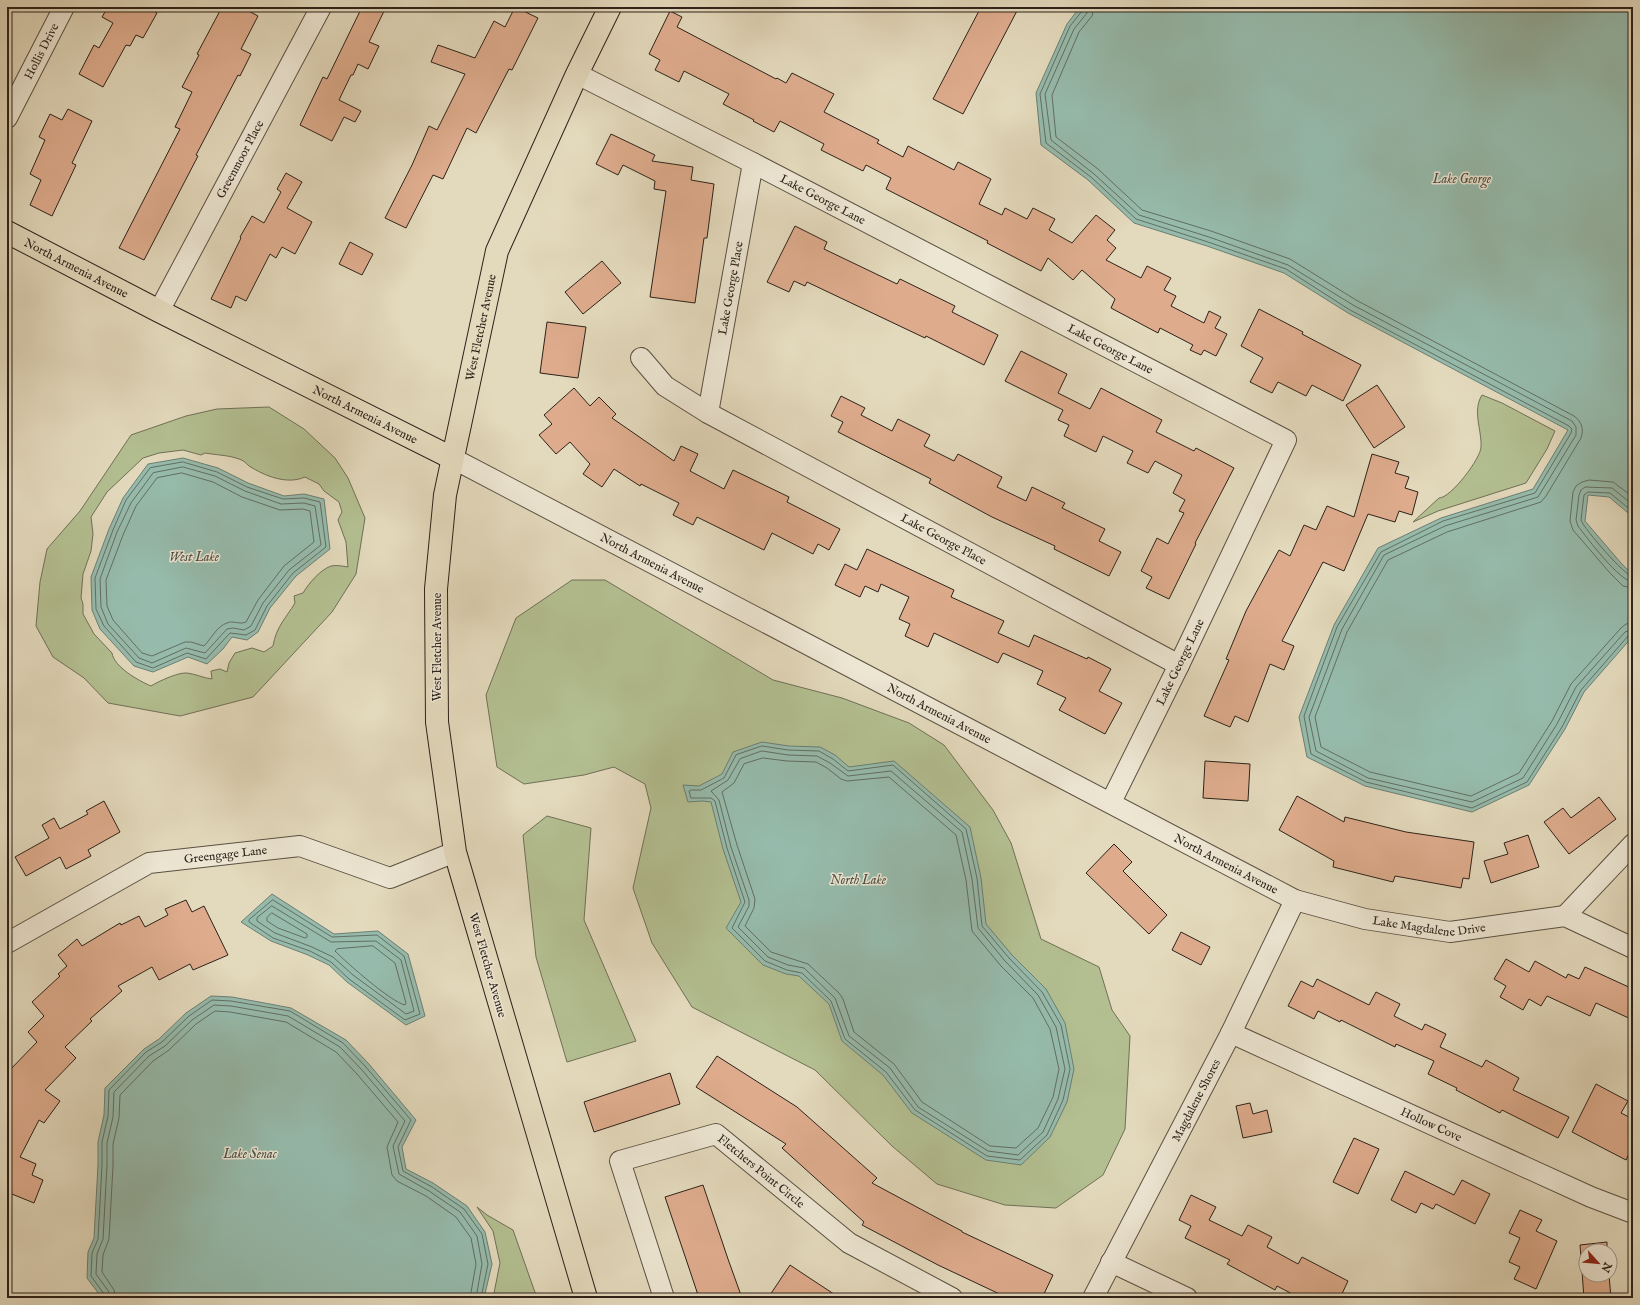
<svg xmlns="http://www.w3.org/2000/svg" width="1640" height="1305" viewBox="0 0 1640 1305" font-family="'IM FELL English',serif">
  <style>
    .green { fill: #b3bf91; stroke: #707056; fill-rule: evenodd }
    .water { fill: #96bbac; stroke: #6c7e72 }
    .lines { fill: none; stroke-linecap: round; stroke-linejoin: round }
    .shore { stroke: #626e63; stroke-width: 1 }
    .building { fill: #deac8d; stroke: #2d221a }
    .minor-casing { stroke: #5a5042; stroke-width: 22 }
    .major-casing { stroke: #2d221a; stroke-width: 24 }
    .minor { stroke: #ede6d3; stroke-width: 20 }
    .major { stroke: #e3d9bc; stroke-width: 22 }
    .labels { text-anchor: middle; stroke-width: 3; stroke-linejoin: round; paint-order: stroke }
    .street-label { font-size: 12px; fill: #2d221a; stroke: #ede6d3 }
    .water-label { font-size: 13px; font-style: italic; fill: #4c5046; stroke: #ede6d3 }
  </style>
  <rect width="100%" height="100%" fill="#e3d9bc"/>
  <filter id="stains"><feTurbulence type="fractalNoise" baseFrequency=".005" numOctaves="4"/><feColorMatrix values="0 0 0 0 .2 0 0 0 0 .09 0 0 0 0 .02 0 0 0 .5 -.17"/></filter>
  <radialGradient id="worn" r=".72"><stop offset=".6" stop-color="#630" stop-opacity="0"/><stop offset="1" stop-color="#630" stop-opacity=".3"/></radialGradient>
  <!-- green -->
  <path class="green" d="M1482 395 1502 403 1555 431 1547 449 1526 483 1438 511 1413 522 1439 498C1451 498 1481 458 1481 447 1482 430 1472 411 1482 395Z
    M269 407 304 429 335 458 348 478 365 518 356 574 332 612 253 697 180 716 108 703 84 678 53 657 36 626 40 582 47 549 80 511 131 435 186 416 217 409ZM183 450 201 455 205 453C216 455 228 455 239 459 243 460 246 463 249 466 265 476 287 485 305 477L319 484 324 491 339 502 342 512 338 520 346 542 348 567C343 566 336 565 331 566 320 570 309 583 303 593L294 596 295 603C286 618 276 627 273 646L264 652 252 648 235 653 229 663 227 672 220 669 211 671 212 679C203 678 196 674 187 673 179 672 159 681 151 686 139 681 114 667 112 653L94 634 83 614V604L81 598 83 574 91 551 93 534 91 517 107 492 143 458 159 453Z
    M572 580H605L773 680 842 698 909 723 944 745 993 810 1011 843 1041 939 1099 967 1112 1010 1130 1036 1125 1129 1103 1175 1056 1208 1005 1205 937 1184 892 1146 815 1070 692 1007 652 943 633 888 651 808 645 784 614 767 584 775 524 784 497 767 486 695 516 618Z
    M547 816 591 828 584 920 636 1041 567 1062 536 957 523 835Z
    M477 1207 487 1215 513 1230 537 1298H493L500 1263 493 1231Z"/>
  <!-- water -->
  <path class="water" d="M1080 7H1633V517L1609 497 1588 495 1585 521 1621 563 1633 575V636L1584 692 1565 729 1529 785 1472 812 1365 786 1307 757 1299 717 1334 625 1378 548 1441 518 1533 489 1568 430 1348 313 1284 273 1207 246 1134 223 1088 180 1041 145 1036 93 1067 24Z
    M183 458 218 468 248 483 284 496 304 494 324 499 330 549 296 576 270 608 258 632 247 640 232 637 223 649 207 664 188 657 153 672 134 666 100 629 92 610 91 577 109 529 123 498 148 464Z
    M762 742 789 746 820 747 835 755 849 767 894 761 970 827 981 878 986 924 1012 955 1046 989 1065 1023 1074 1069 1067 1102 1050 1137 1021 1165 986 1160 912 1113 883 1075 842 1041 829 1004 799 976 786 974 763 965 726 928 741 902 723 849 711 802 702 801 688 802 683 785 699 786 722 774 733 752Z
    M272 894 334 934 378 931 408 954 425 1016 406 1025 347 982 329 965 308 955 271 941 241 922Z
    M211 996 232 997 291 1008 346 1040 368 1063 416 1120 402 1147 406 1169 433 1183 467 1206 485 1232 492 1264 484 1298H102L87 1278 88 1252 94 1238 98 1165V1142L104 1115 105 1088 144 1049 159 1039 186 1013Z"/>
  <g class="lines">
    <!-- shore -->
    <path class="shore" d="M1083 7 1082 11 1070 26 1040 94 1046 143 1091 177 1136 219 1208 242 1286 269 1350 310 1569 426 1572 429 1571 433 1535 493 1443 521 1381 552 1337 627 1304 716 1311 754 1366 782 1472 808 1527 782 1562 727 1581 690 1628 636 1633 634
      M1088 7 1087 13 1074 29 1045 94 1051 140 1094 174 1139 215 1209 237 1288 265 1353 305 1572 421 1576 427V435L1538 497 1445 526 1384 555 1342 629 1309 717 1316 751 1368 778 1472 802 1523 778 1557 724 1576 687 1625 632 1633 629
      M1094 7 1092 16 1079 32 1052 95 1056 137 1098 169 1142 210 1211 231 1290 259 1356 300 1574 416C1582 422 1584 429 1581 438L1546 496 1541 502 1447 532 1388 560 1347 632 1315 717 1321 747 1370 772 1471 796 1519 773 1552 721 1571 684 1621 628 1626 624 1633 623
      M183 462 217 472 247 487 283 499 304 498 320 502 326 547 293 573 267 606 255 630 246 635 230 633 206 659 187 653 153 668 136 662 104 626 96 609 95 578 113 530 126 500 150 468Z
      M183 467 215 476 245 491 281 504 304 503 315 506 321 545 289 570 263 603 251 626 244 630 233 628 227 629 205 653 186 648 152 663 139 658 108 624 101 607 100 579 117 532 131 503 153 473Z
      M182 473 213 482 242 497 280 510 303 509 310 511 314 542 284 566 258 600 246 622C240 625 233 620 227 623 217 626 211 639 204 646L191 642H185L152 656 142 653 113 620 107 606 106 580 123 535 136 506 157 478Z
      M1633 497 1613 482 1589 480 1582 482 1576 486 1573 492 1570 521 1573 530 1610 573 1623 586 1633 588
      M1633 505 1612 488 1585 487 1581 490 1579 495 1576 520 1578 526C1587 538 1620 582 1633 582
      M1633 512 1610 493 1588 492 1584 495 1581 520C1584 529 1626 577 1633 577
      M762 746 788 750 819 751 833 759 848 771 893 765 966 829 977 878 982 926 1009 958 1042 992 1061 1025 1070 1069 1063 1100 1047 1135 1020 1160 987 1156 915 1110 886 1072 845 1039 831 1001 802 973 787 970 765 961 732 928 745 902 727 848 715 801 711 798H691L689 791 691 790H701L724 778 736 755Z
      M762 751 788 755 817 756 830 763 848 776 891 771 962 832 972 879 978 928 1005 961 1038 995 1056 1027 1065 1069 1058 1099 1043 1132 1018 1155 988 1151 918 1107 890 1068 849 1036 835 998 804 968 788 965 768 957 738 927 749 906V900L731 847 719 800 711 791 728 780 740 759Z
      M763 758 787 761 816 762 827 768 841 779 847 781 889 777 956 835 966 880 972 931 1001 966 1033 998 1050 1029 1059 1069 1053 1097 1038 1128 1016 1148 990 1146 922 1102 894 1064 854 1032 843 999 839 993 808 964 771 952 745 926 754 908 755 899 737 845 722 792 734 783 744 764Z
      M273 900 332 937 377 935 404 956 420 1014 405 1020 349 979 331 962 310 951 273 938 249 922V920Z
      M272 906 331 942 376 941 401 960 414 1011 406 1014 353 975 333 957 312 947 275 933 257 921V918Z
      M272 913 307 934V937L305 938 278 928 267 921V918Z
      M373 946 395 963 406 1003 405 1005C391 1002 347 963 335 951L337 949Z
      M105 1298 104 1294 91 1276 92 1253 98 1239 102 1165V1142L108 1116 109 1090 146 1052 162 1042 189 1016 212 1000 231 1001 290 1011 343 1043 365 1066 411 1120 398 1147 403 1171 432 1187 464 1209 482 1234 488 1264 481 1298
      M110 1298 109 1292 96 1274 97 1254 103 1239 107 1165V1143L113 1117 114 1092 149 1056 165 1046 192 1020 214 1005 231 1006 288 1016 340 1047 362 1070 405 1121 393 1146 399 1174 429 1191 460 1212 477 1236 482 1264 476 1298
      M116 1298 114 1290 102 1272 103 1255 109 1239 113 1166V1144L119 1118 120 1095 153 1061 169 1050 196 1024 215 1011 230 1012 286 1022 336 1052 357 1074 398 1122 387 1147 392 1175 397 1181 426 1196 456 1217 471 1238 476 1264 470 1298"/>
  </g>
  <!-- building -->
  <path class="building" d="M108 7H146L157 13 143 38 136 35 130 46 126 45 103 87 79 74 94 45 99 48 113 23 102 17Z
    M222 7H241L258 16 241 49 251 54 240 76 238 75 196 155 198 156 144 260 119 248 180 129 175 127 192 92 182 87 199 55 197 54Z
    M362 7H386L369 42 379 46 368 69 358 64 353 75H351L339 100 361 111 355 122 344 117 332 141 300 125 323 77 327 79Z
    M515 7 538 18 512 70 509 69 476 133 467 128 443 179 433 175 406 228 385 218 412 165 429 126 437 130 465 74 431 62 438 45 475 58 494 21 505 27Z
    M981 7H1019L963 114 933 99Z
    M670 11 682 17 677 27 776 79 777 78 786 83 792 73 834 94 824 112 879 140 877 143 903 157 908 146 954 170 958 162 991 179 979 204 1002 215 1005 208 1027 219 1033 208 1055 219 1049 230 1072 243 1096 215 1115 230 1107 240 1116 248 1106 260 1141 278 1147 266 1171 278 1164 290 1176 296 1171 306 1204 323 1209 311 1221 317 1215 328 1227 334 1216 356 1204 350 1201 355 1190 350 1193 345 1160 328 1158 333 1111 308 1115 299 1082 270 1073 280 1048 258 1041 271 987 243 988 241 886 189 891 178 866 165 863 171 821 150 824 144 780 121 774 132 753 121 754 120 723 104 729 94 684 71 679 82 655 70 660 60 649 54Z
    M68 109 92 121 72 163 76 165 52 216 30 205 41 180 30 174 45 140 39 137 50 114 62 120Z
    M611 134 655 155 652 161 693 167 691 180 714 184 707 238H704L695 303 650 297 666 191 654 189 655 181 623 165 618 175 596 164Z
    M286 173 302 182 287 208 312 222 295 254 282 247 276 258 270 254 246 301 236 296 231 308 211 299 241 238 240 237 252 216 264 223 281 192 277 189Z
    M795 226 827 242 824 249 897 284 900 279 955 306 952 312 998 335 984 365 926 336 925 338 807 282 805 286 794 281 789 292 767 282Z
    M350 242 373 254 362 275 339 264Z
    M602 261 621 283 583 314 565 292Z
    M1259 309 1303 332 1302 334 1361 365 1343 401 1312 385 1306 396 1278 382 1272 393 1250 382 1263 358 1241 346Z
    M547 322 586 327 578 378 540 373Z
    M1021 351 1067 374 1058 393 1090 409 1101 388 1162 420 1156 432 1194 451 1196 448 1234 468 1195 543 1196 544 1169 599 1146 588 1152 577 1141 571 1157 538 1168 544 1184 513 1179 511 1185 500 1173 493 1182 475 1155 461 1148 473 1127 463 1133 451 1103 436 1096 452 1064 436 1069 425 1058 420 1063 410 1005 381Z
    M1377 385 1405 427 1374 448 1346 405Z
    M574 388 590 406 599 397 616 414 612 418 674 461 681 446 698 454 690 471 724 489 733 470 789 497 787 502 840 529 829 550 818 544 813 554 772 533 764 550 697 517 693 525 673 515 679 503 641 484 640 486 614 469 602 487 583 474 590 464 570 442 556 454 539 435 552 424 544 415Z
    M841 396 865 408 861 415 892 431 898 419 930 435 924 446 954 461 958 454 1002 477 997 487 1026 501 1032 487 1065 503 1062 508 1105 529 1099 541 1121 552 1109 576 1054 549 1055 546 992 517 929 483 931 479 838 432 843 422 831 416Z
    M1372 454 1399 462 1395 473 1409 477 1405 488 1418 492 1412 515 1399 511 1395 522 1368 514 1344 571 1323 562 1282 641 1294 646 1284 670 1270 664 1248 722 1235 716 1230 727 1204 716 1229 660 1226 659 1246 611 1279 550 1290 556 1304 525 1316 530 1327 506 1354 517Z
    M867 549 954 590 951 597 1004 621 998 633 1029 647 1034 635 1087 659 1088 657 1111 669 1099 691 1122 703 1105 734 1059 710 1066 698 1037 684 1043 671 1003 653 998 663 934 633 928 647 905 636 910 624 899 619 909 597 881 584 878 592 865 586 860 597 835 585 845 564 857 570Z
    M1205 761 1250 764 1248 801 1203 798Z
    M1297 796 1344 822 1345 817 1406 832 1474 842 1469 879 1463 878 1461 888 1395 876 1393 882 1333 867 1334 861 1279 830Z
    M1599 797 1616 819 1569 854 1544 822 1563 808 1571 818Z
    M104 801 120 832 88 850 91 856 66 869 60 857 26 876 15 857 49 838 42 825 54 818 60 829 88 814 86 811Z
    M1528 835 1539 867 1491 883 1484 861 1508 854 1504 843Z
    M1114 844 1132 862 1123 871 1167 915 1149 934 1086 873Z
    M186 900 192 912 204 906 228 955 193 970 190 964 159 980 152 967 118 986 122 991 90 1019 92 1021 65 1047 76 1058 45 1090 60 1101 44 1123 39 1120 20 1157 36 1164 32 1175 43 1180 34 1203 7 1192V1073L37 1042 28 1032 44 1016 32 1002 60 976 58 974 67 966 58 955 77 939 82 946 120 923 121 925 139 916 145 927 168 915 165 909Z
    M1181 932 1210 947 1201 965 1172 950Z
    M1506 959 1529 972 1535 961 1566 978 1568 974 1579 979 1585 967 1633 989V1020L1596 1003 1590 1016 1547 996 1541 1006 1529 999 1523 1010 1500 997 1506 986 1494 979Z
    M1317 979 1369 1005 1376 992 1400 1004 1394 1016 1422 1030 1425 1024 1446 1034 1440 1047 1482 1067 1486 1060 1519 1078 1513 1090 1569 1117 1558 1138 1502 1110 1500 1113 1456 1090 1457 1088 1428 1074 1434 1061 1396 1044 1395 1047 1341 1020 1340 1022 1318 1011 1314 1019 1288 1006 1301 981 1313 987Z
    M717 1056 797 1107 877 1178 872 1183 941 1220 962 1231V1232L1053 1275 1042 1298H1008L938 1265 862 1225 864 1222 782 1148 786 1144 696 1087Z
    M670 1073 680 1104 594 1132 584 1102Z
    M1596 1084 1628 1101 1621 1113 1633 1119V1145L1626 1160 1572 1132Z
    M1250 1103 1253 1114 1267 1110 1272 1132 1243 1138 1236 1106Z
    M1354 1138 1379 1149 1358 1194 1333 1182Z
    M1405 1171 1454 1195 1462 1180 1490 1194 1475 1224 1436 1204 1433 1209 1421 1203 1416 1213 1391 1200Z
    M703 1185 728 1259 742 1298H699L690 1271 665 1197Z
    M1191 1195 1216 1207 1209 1220 1242 1236 1248 1225 1272 1237 1267 1247 1298 1264 1302 1257 1348 1281 1340 1298H1300L1277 1286 1275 1290 1227 1264 1230 1260 1185 1238 1191 1226 1179 1220Z
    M1520 1210 1542 1220 1536 1231 1557 1241 1536 1289 1514 1279 1520 1267 1509 1262 1520 1238 1509 1233Z
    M1607 1242V1251H1586V1275H1609L1611 1298H1584L1580 1245Z
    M790 1265 811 1279 840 1298H768Z"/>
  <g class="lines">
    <defs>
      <g id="minor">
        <path id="s1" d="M577 74 753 163 1286 440 1179 665 1111 802"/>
        <path id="s2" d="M7 118 64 7"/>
        <path id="s3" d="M159 311 321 7"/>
        <path id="s4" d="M641 358 665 386 708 413 1179 665"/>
        <path id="s5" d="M708 413 753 163"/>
        <path id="s6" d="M452 458 1295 900 1365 919 1450 932 1565 916 1633 948"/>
        <path d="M1565 916 1633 844"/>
        <path id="s7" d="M7 943 149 863 300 846 390 878 455 852"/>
        <path id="s8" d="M1231 1033 1591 1197 1633 1213"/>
        <path d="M1111 1262 1187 1298"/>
        <path id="s9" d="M664 1298 620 1161 716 1134 849 1243 952 1298"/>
        <path id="s10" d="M1093 1298 1231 1033 1295 900"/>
      </g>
      <g id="major">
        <path id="s11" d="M7 232 159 311 452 458"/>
        <path id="s12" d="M586 1298 455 852 437 722 436 589 445 495 497 251 577 74 610 7"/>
      </g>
    </defs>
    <!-- minor casing -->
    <use href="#minor" class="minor-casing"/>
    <!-- major casing -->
    <use href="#major" class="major-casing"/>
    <!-- minor -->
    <use href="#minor" class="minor"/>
    <!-- major -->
    <use href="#major" class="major"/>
  </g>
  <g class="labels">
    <!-- street labels -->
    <g class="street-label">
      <text dy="4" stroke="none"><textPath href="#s2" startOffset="75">Hollis Drive</textPath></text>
      <text dy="4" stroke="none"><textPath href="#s3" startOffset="172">Greenmoor Place</textPath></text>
      <text dy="4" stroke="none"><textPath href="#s1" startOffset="276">Lake George Lane</textPath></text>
      <text dy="4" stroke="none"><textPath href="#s11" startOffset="78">North Armenia Avenue</textPath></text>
      <text dy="4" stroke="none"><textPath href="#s5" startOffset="127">Lake George Place</textPath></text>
      <text dy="4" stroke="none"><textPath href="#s12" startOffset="995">West Fletcher Avenue</textPath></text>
      <text dy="4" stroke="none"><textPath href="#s1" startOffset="600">Lake George Lane</textPath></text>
      <text dy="4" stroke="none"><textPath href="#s11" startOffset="402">North Armenia Avenue</textPath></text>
      <text dy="4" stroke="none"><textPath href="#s4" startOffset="355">Lake George Place</textPath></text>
      <text dy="4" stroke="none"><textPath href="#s6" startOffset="226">North Armenia Avenue</textPath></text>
      <text transform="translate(437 647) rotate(-90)" y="4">West Fletcher Avenue</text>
      <text transform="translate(1180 662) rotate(-64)" y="4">Lake George Lane</text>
      <text dy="4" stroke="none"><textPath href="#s6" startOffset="550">North Armenia Avenue</textPath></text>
      <text dy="4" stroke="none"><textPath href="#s7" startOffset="240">Greengage Lane</textPath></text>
      <text dy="4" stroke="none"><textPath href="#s6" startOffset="874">North Armenia Avenue</textPath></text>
      <text dy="4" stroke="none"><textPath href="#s6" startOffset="1089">Lake Magdalene Drive</textPath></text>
      <text transform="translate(488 965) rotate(74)" y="4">West Fletcher Avenue</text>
      <text dy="4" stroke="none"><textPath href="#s10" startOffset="223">Magdalene Shores</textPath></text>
      <text dy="4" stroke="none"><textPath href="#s8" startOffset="220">Hollow Cove</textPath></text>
      <text dy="4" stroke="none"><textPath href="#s9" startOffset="302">Fletchers Point Circle</textPath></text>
    </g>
    <!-- water labels -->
    <g class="water-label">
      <text x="1462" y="183">Lake George</text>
      <text x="194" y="561">West Lake</text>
      <text x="858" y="884">North Lake</text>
      <text x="250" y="1158">Lake Senac</text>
    </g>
  </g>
  <!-- margin -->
  <rect width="1640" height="1305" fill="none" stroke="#e3d9bc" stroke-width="24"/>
  <rect x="8" y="8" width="1624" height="1289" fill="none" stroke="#2d221a" stroke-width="2"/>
  <rect x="12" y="12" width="1616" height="1281" fill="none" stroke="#2d221a"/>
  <!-- north arrow -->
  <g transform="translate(1598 1263) rotate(117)"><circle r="19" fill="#ede6d3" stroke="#a09889"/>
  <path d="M0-3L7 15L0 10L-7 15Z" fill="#8f2418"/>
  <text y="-6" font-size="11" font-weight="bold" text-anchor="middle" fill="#2d221a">N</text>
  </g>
  <rect width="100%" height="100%" filter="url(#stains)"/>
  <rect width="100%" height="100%" fill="url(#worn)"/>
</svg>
